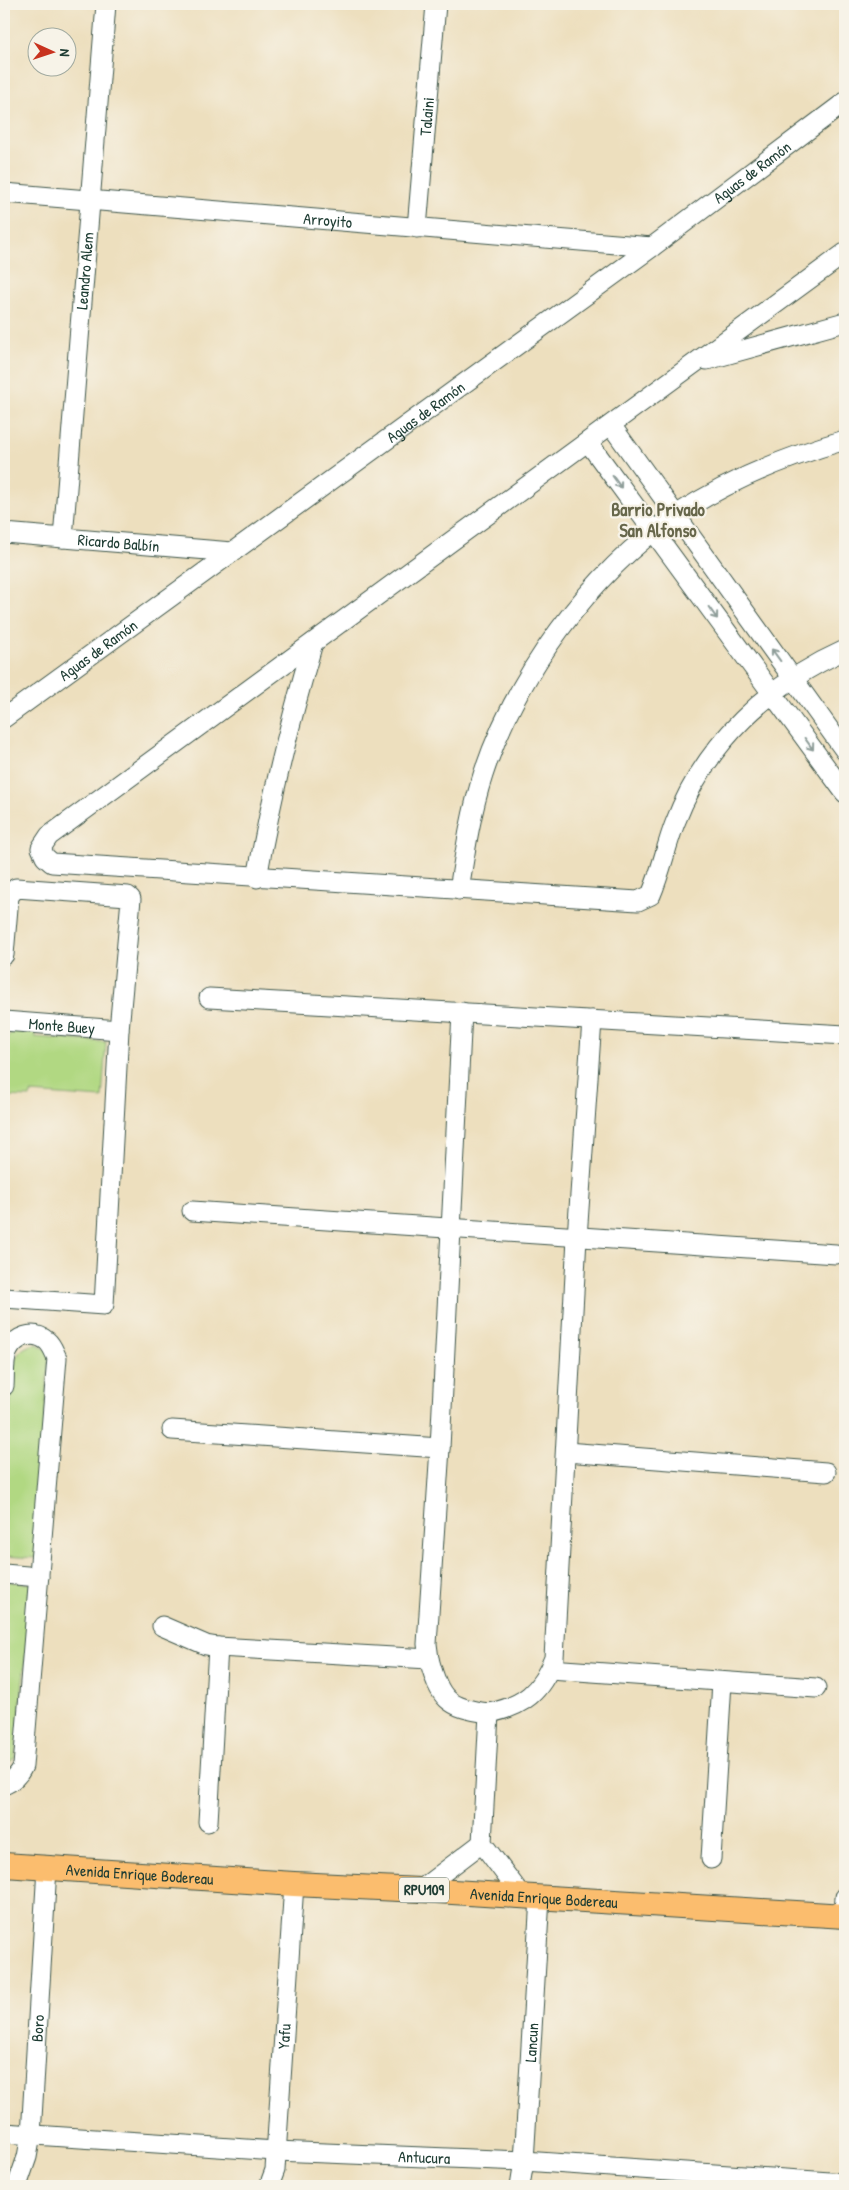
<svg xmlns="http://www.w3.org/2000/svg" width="849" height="2190" viewBox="0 0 849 2190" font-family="'Patrick Hand',sans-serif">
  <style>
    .green { fill: #b1d882; stroke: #688a5b }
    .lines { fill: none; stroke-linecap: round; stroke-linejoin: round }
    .minor-casing { stroke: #3e5549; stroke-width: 21 }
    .major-casing { stroke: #3e5549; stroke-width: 26 }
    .minor { stroke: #fff; stroke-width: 19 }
    .major { stroke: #fbbd6e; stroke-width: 24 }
    .oneway { stroke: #8f9e9a }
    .labels { text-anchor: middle; stroke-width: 4.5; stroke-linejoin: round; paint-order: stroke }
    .shield { fill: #f7f3e8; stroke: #60746a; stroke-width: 1 }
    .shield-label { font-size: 15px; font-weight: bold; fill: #1f3d34 }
    .street-label { font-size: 16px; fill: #1f3d34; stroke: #f7f3e8 }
    .neighbourhood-label { font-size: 18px; font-weight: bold; fill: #67674b; stroke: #f7f3e8 }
  </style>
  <rect width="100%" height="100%" fill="#f7f3e8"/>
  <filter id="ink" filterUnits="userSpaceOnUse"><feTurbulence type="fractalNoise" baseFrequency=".02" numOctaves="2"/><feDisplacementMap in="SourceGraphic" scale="10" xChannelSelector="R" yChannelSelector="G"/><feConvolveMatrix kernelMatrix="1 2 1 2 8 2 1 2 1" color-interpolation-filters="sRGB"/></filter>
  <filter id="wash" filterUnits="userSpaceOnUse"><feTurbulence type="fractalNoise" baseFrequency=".0096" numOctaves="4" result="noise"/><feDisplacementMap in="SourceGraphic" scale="20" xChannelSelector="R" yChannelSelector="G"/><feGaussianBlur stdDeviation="1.12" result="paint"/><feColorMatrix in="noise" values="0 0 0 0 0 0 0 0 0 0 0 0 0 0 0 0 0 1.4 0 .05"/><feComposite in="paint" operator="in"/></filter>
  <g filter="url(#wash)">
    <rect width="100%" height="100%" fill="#eddfbe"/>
    <!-- green -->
    <path class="green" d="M13 1030H35V1037L106 1042 102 1098 31 1093 30 1097 4 1096 5 1045 7 1038Z
      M37 1344 49 1351 36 1558 4 1556V1479L14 1363C18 1351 24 1346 37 1344Z
      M4 1581 33 1584 15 1758 4 1766Z"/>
  </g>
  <g filter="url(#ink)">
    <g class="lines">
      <defs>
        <g id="minor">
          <path id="s1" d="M4 193 652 247"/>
          <path id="s2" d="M417 228 436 4"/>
          <path d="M845 253 49 836 41 848 45 857 52 863 638 901 651 895C661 872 666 846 675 823 705 744 769 684 845 650"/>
          <path d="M707 360 845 322"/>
          <path d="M611 425 845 751"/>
          <path d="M588 442 845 793"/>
          <path id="s3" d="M4 533 232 552"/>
          <path id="s4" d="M63 538 106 4"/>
          <path id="s5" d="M4 718 652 247 845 102"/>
          <path d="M257 878C271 798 290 721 313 643"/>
          <path d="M459 890C465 852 471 812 483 775 515 677 590 573 676 515 728 481 786 457 845 440"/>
          <path d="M4 955 9 896 16 888 128 896 131 899 119 1030 104 1305 4 1298"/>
          <path d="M209 998 845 1035"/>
          <path id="s6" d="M4 1021 119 1030"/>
          <path d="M192 1211 836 1254"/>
          <path d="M4 1386C5 1376 3 1361 8 1351 15 1337 33 1329 47 1341 52 1345 54 1352 57 1358L23 1766C19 1775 13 1781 4 1785"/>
          <path d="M172 1430 440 1448"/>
          <path d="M566 1452 826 1472"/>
          <path d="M4 1574 39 1577"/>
          <path d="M162 1626 206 1645 218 1647 429 1659C440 1699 447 1708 489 1713L482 1843 522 1896"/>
          <path d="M429 1659 427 1644 440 1448 462 1012"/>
          <path d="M550 1669 816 1688"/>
          <path d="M489 1713C524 1706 541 1692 554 1658L577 1238 592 1020"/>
          <path d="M208 1822 218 1647"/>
          <path d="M711 1859 722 1682"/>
          <path d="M420 1890 482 1843"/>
          <path d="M844 1916 845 1897"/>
          <path id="s7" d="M4 2133 276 2151 524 2161 845 2183"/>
          <path id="s8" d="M17 2186 27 2157 31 2135 47 1868"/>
          <path id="s9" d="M269 2186 275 2170 294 1884"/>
          <path id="s10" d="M520 2186 524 2161 540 1898"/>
        </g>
        <g id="major">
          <path id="s11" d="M4 1865 294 1884 420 1890 845 1916"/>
        </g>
      </defs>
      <!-- minor casing -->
      <use href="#minor" class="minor-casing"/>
      <!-- major casing -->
      <use href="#major" class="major-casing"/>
      <!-- minor -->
      <use href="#minor" class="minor"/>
      <!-- major -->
      <use href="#major" class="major"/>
    </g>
    <!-- one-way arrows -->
    <defs><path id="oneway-shaft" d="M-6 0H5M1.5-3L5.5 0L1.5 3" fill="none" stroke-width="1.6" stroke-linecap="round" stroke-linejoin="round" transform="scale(1.25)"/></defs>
    <g class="oneway">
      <use href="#oneway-shaft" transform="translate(617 482) rotate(54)"/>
      <use href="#oneway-shaft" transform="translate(713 613) rotate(54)"/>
      <use href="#oneway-shaft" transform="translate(776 655) rotate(-126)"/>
      <use href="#oneway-shaft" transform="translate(809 744) rotate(54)"/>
    </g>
  </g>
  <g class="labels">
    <!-- shield labels -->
    <rect class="shield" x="399" y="1877.5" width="50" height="25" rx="4"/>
    <g class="shield-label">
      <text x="424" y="1895">RPU109</text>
    </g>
    <!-- street labels -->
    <g class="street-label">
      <text dy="6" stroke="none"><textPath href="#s2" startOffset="112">Talaini</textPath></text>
      <text dy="6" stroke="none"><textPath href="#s5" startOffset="926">Aguas de Ramón</textPath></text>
      <text dy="6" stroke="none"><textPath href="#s1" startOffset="325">Arroyito</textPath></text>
      <text dy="6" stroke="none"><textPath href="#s4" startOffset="268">Leandro Alem</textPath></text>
      <text dy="6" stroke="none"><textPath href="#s5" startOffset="521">Aguas de Ramón</textPath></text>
      <text dy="6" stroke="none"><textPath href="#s3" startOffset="115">Ricardo Balbín</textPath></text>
      <text dy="6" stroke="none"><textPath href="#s5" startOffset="116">Aguas de Ramón</textPath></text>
      <text dy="6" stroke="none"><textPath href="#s6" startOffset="58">Monte Buey</textPath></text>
      <text dy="6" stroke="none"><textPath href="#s11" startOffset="136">Avenida Enrique Bodereau</textPath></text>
      <text dy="6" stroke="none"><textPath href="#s11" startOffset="541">Avenida Enrique Bodereau</textPath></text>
      <text dy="6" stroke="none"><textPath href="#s8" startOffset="160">Boro</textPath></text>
      <text dy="6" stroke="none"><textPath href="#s9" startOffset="151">Yafu</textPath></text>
      <text dy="6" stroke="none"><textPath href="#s10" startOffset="144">Lancun</textPath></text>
      <text dy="6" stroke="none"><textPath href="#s7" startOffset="421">Antucura</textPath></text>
    </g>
    <!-- neighbourhood labels -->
    <g class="neighbourhood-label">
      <text x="658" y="516">Barrio Privado<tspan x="658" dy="21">San Alfonso</tspan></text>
    </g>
  </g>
  <!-- margin -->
  <rect width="849" height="2190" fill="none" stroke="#f7f3e8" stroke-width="20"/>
  <!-- north arrow -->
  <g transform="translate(52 52) rotate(93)"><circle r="24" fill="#f7f3e8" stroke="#a1aaa0"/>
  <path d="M0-4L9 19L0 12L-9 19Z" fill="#c8321e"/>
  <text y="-8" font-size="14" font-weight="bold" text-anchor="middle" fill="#1f3d34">N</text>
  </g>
</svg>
